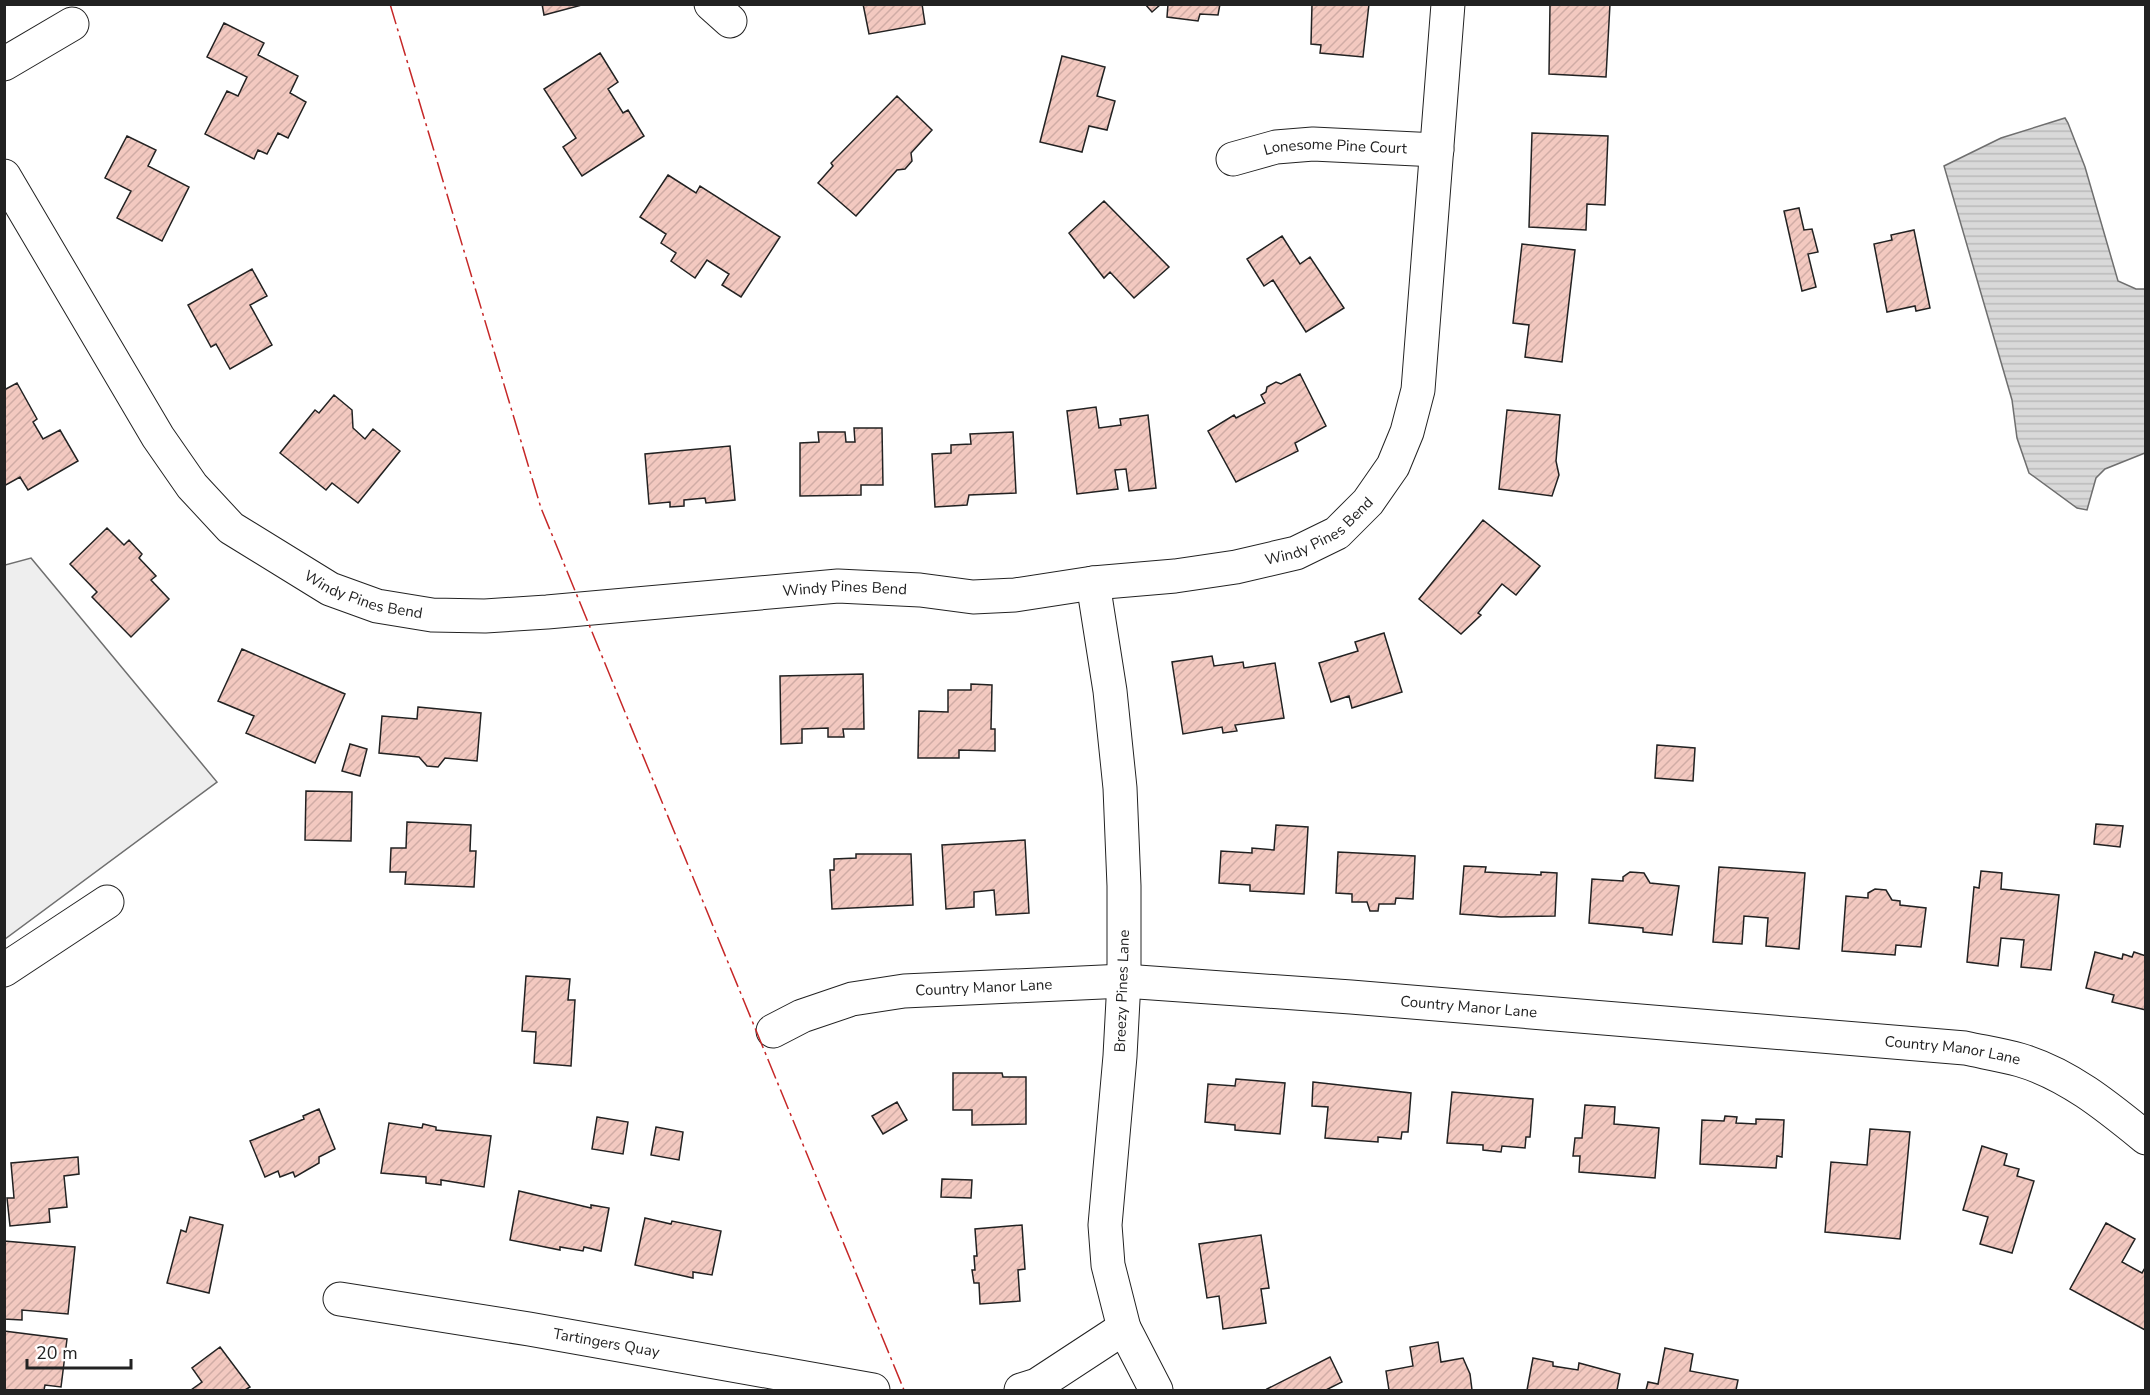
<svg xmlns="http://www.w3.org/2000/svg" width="2150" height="1395" viewBox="0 0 2150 1395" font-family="'Nunito Sans',sans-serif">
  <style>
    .park { fill: #eee; stroke: #6f6f6f; stroke-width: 1.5 }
    .water { fill: url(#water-rules); stroke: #6f6f6f; stroke-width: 1.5 }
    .building { fill: url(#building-hatch); stroke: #222; stroke-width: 1.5 }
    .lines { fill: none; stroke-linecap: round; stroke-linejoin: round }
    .minor-casing { stroke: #222; stroke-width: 35 }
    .minor { stroke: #fff; stroke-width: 33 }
    .power { stroke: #c62828; stroke-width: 1.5; stroke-dasharray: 21 4.5 3 4.5; stroke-linecap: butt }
    .labels { text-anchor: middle; stroke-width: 4.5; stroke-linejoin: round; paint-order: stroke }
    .street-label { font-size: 15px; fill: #222; stroke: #fff }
  </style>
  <defs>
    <pattern id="water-rules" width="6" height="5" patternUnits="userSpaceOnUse" patternTransform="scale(1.5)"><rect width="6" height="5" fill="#d9d9d9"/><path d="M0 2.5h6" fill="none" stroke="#bababa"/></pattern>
    <pattern id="building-hatch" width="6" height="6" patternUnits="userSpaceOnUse" patternTransform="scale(1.5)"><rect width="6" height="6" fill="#f3c9c0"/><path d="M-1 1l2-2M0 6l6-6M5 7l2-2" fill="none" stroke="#d0aca5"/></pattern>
  </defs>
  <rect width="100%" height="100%" fill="#fff"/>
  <!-- park -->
  <path class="park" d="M31 558 217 782 5 939V565Z"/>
  <!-- water -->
  <path class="water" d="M2065 118 2068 123 2085 167 2118 281 2136 289H2145V453L2105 469 2096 478 2087 510 2077 508 2029 473 2017 438 2012 400 1944 166 2001 138Z"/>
  <!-- building -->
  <path class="building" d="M542 4H582V5L544 15Z
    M863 4H922L925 24 869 34Z
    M1145 4H1161L1152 12Z
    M1168 4H1220L1218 15 1200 14 1198 21 1167 17Z
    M1312 4H1369L1363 57 1320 53 1321 45 1311 44Z
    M1550 4H1610L1606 77 1549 74Z
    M224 23 264 43 258 55 298 76 290 93 306 102 288 138 278 133 267 154 258 150 254 159 205 134 227 91 238 96 247 77 207 57Z
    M600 53 618 82 608 89 623 113 628 110 644 136 582 176 563 147 576 138 544 89Z
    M1062 56 1105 67 1097 96 1115 101 1107 130 1089 126 1082 152 1040 142Z
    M897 96 932 130 911 153 912 161 905 169 897 170 856 216 818 183 833 166 831 163Z
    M1532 133 1608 136 1605 205 1587 204 1586 230 1529 227Z
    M127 136 156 150 148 166 189 187 162 241 117 218 131 191 105 178Z
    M668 175 696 193 700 186 780 237 741 297 722 285 729 274 707 260 695 278 671 261 676 253 661 243 666 234 640 217Z
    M1104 201 1169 267 1134 298 1110 272 1104 278 1069 233Z
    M1799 208 1804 230 1812 229 1818 252 1808 254 1816 287 1802 291 1784 211Z
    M1914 230 1930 308 1916 311 1915 306 1887 312 1874 244 1892 240 1891 235Z
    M1282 236 1300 264 1310 257 1344 308 1306 332 1273 280 1264 286 1247 259Z
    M1522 244 1575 250 1562 362 1525 357 1529 325 1513 323Z
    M252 269 267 296 250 305 272 345 230 369 216 344 211 347 188 305Z
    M1300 374 1326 426 1295 443 1298 451 1236 482 1208 431 1234 415 1236 418 1265 403 1261 395 1266 392 1267 387 1276 382 1281 384Z
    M17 383 37 419 33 422 43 439 60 430 78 461 28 490 20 477 4 486V390Z
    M334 395 352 410 353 428 365 439 373 429 400 451 358 503 332 483 326 490 280 453 315 410 319 413Z
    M1096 407 1099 428 1121 425 1120 419 1148 415 1156 488 1129 491 1126 469 1115 470 1118 489 1077 494 1067 411Z
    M1507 410 1560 415 1556 461 1559 475 1552 496 1499 489Z
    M854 428H882L883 485H861V495L800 496V443L819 442 818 432H845L846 442H855Z
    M1013 432 1016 493 969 495 967 505 935 507 932 454 951 453V445L971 444 970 434Z
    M730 446 735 500 706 503 705 498 684 500V506L670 507V502L649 504 645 454Z
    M1483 520 1540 566 1516 595 1502 584 1478 613 1481 615 1461 634 1419 599Z
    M107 528 124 545 129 540 142 554 139 558 156 576 151 580 169 599 131 637 92 597 97 592 70 564Z
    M1384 633 1402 692 1352 708 1349 696 1331 702 1319 663 1358 651 1355 642Z
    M242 649 345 694 315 763 246 733 254 716 218 701Z
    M1212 656 1214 666 1243 662 1244 668 1275 663 1284 718 1235 725 1237 731 1223 733 1222 727 1183 734 1172 662Z
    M863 674 864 729H843L844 737H828V728L802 729V743L781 744 780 676Z
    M971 684 992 685 991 729H995V751L959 750V758H918L919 711 948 712V690H971Z
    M418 707 481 713 477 761 445 758 438 767 427 766 419 757 379 753 382 716 417 719Z
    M350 744 367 749 360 776 342 771Z
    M1657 745 1695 748 1693 781 1655 778Z
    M306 791 352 792 351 841 305 840Z
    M407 822 471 825 470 851H476L474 887 405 884 406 872H390L391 848H406Z
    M2096 824 2123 826 2120 847 2094 844Z
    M1276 825 1308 827 1304 894 1250 891V885L1219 883 1221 851 1252 853V848L1274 850Z
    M1025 840 1029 913 996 915 994 890 974 892V907L946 909 942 845Z
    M1338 852 1415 856 1413 899 1396 898 1395 904H1379L1378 911H1370L1367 902H1352V894L1336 893Z
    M856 854H911L913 905 832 909 830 870H834V859L856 858Z
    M1464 866 1486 867 1485 872 1541 875V872L1557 873 1555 916 1501 917 1460 914Z
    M1719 867 1805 873 1799 949 1766 946 1768 918 1744 916 1742 944 1713 942Z
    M1981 871 2002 873 2001 889 2059 895 2051 970 2021 967 2024 940 2001 938 1998 966 1967 962 1974 887 1979 888Z
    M1630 872 1644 873 1650 883 1679 886 1672 935 1643 932V928L1589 923 1592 879 1623 881V877Z
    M1875 889 1886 890 1892 900 1900 901V905L1926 908 1921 947 1896 945 1895 955 1842 951 1846 896 1868 898V893Z
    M2095 952 2122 959 2123 954 2132 957 2134 952 2146 956V1010L2112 1002 2114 995 2086 988Z
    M526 976 570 979 568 1000H575L571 1066 534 1063 536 1032 522 1031Z
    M953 1073H1002L1003 1077H1026V1124L972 1125V1110H953Z
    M1236 1079 1285 1083 1280 1134 1235 1130V1125L1205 1122 1208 1084 1235 1086Z
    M1313 1082 1411 1093 1408 1132H1402L1401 1139 1378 1137V1142L1325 1138 1328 1107 1312 1106Z
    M1452 1092 1533 1099 1530 1137H1526L1525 1148 1502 1146 1501 1152 1483 1150V1145L1447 1143Z
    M897 1102 907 1120 883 1134 872 1116Z
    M1585 1105 1615 1107 1614 1124 1659 1128 1655 1178 1579 1172 1580 1156H1573L1575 1138H1582Z
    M319 1109 335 1149 319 1157V1163L295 1177 293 1172 280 1177 278 1171 265 1177 250 1141 304 1119 303 1116Z
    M1725 1116 1737 1117 1736 1123 1756 1124V1119L1784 1120 1782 1157 1777 1156 1776 1168 1700 1164 1702 1120 1724 1121Z
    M597 1117 628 1122 623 1154 592 1149Z
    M389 1123 422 1128 423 1124 436 1127V1130L491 1136 484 1187 441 1180V1185L426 1183V1177L381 1173Z
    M656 1127 683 1132 679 1160 651 1155Z
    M1870 1129 1910 1132 1900 1239 1825 1232 1831 1162 1867 1165Z
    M1982 1146 2007 1154 2004 1165 2019 1169 2017 1176 2034 1181 2012 1253 1980 1244 1988 1217 1963 1210Z
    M78 1157 79 1174 64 1176 67 1207 49 1209 50 1222 10 1226 7 1198H14L11 1163Z
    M942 1179 972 1180 971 1198 941 1197Z
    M519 1191 591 1208V1205L609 1208 601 1251 584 1247 583 1251 560 1247V1250L510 1240Z
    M190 1217 223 1225 209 1293 167 1283 181 1230 186 1232Z
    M645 1218 671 1224 672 1221 721 1231 712 1275 693 1272V1278L635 1265Z
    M2106 1223 2135 1239 2122 1262 2142 1273 2146 1266 2145 1330 2070 1289Z
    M1022 1225 1025 1269 1018 1270 1020 1301 980 1304 979 1283H974L972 1270H975L974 1256H977L975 1229Z
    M1261 1235 1269 1288 1261 1289 1266 1323 1223 1329 1219 1296 1207 1298 1199 1244Z
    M4 1241 75 1247 68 1314 22 1310V1320L4 1319Z
    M4 1331 67 1339 61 1387 45 1385 44 1390H4Z
    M1438 1342 1441 1362 1463 1358 1470 1374 1472 1390H1389L1386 1371 1413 1366 1410 1347Z
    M220 1347 250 1387 245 1390H191L202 1382 192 1368Z
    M1665 1348 1693 1354 1690 1371 1738 1380 1736 1390H1646L1648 1382 1658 1384Z
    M1330 1357 1342 1382 1326 1390H1268L1267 1389Z
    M1533 1358 1553 1362V1366L1578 1370 1579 1363 1620 1374 1617 1390H1527Z"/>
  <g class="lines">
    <defs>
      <g id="minor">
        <path d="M711 4 730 21"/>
        <path d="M4 64 72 24"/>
        <path id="s1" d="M1233 159 1276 147 1313 144 1437 150"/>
        <path id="s2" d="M4 176 158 437 192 486 231 528 330 589 377 606 432 615 485 616 547 612 838 586 920 590 973 597 1015 595 1093 583 1175 576 1236 567 1296 553 1337 533 1368 502 1393 466 1407 432 1418 390 1448 4"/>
        <path d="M1093 583 1110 691 1120 788 1124 886V981L1120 1056 1105 1225 1108 1265 1124 1328 1156 1390"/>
        <path d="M4 970 107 902"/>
        <path id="s3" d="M773 1031 802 1016 852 999 904 991 1124 981 1351 997 1965 1048C1983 1052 2002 1055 2020 1060 2068 1074 2108 1107 2146 1138"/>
        <path id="s4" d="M340 1299 529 1329 873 1390"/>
        <path d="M1021 1390 1037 1385 1124 1328"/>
      </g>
    </defs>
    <!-- minor casing -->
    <use href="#minor" class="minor-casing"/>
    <!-- minor -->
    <use href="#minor" class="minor"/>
    <!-- power -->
    <path class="power" d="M390 4 541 508 904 1390"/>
  </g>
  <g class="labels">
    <!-- street labels -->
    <g class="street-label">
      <text dy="5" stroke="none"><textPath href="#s1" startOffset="104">Lonesome Pine Court</textPath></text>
      <text dy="5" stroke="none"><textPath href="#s2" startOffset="1542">Windy Pines Bend</textPath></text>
      <text dy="5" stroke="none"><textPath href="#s2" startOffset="1056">Windy Pines Bend</textPath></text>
      <text dy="5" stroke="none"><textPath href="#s2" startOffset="570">Windy Pines Bend</textPath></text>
      <text dy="5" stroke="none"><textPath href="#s3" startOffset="218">Country Manor Lane</textPath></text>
      <text transform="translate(1122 991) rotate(-88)" y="5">Breezy Pines Lane</text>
      <text dy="5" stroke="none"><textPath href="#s3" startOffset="704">Country Manor Lane</textPath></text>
      <text dy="5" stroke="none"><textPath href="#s3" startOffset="1190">Country Manor Lane</textPath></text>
      <text dy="5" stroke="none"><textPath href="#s4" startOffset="270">Tartingers Quay</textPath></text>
    </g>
  </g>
  <!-- border -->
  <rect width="2150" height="1395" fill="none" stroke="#222222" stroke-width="12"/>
  <!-- scale -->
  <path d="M27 1359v9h104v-9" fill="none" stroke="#222222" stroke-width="3"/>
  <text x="36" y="1359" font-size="18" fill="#222222" stroke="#ffffff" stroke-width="4.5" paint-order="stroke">20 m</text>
</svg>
